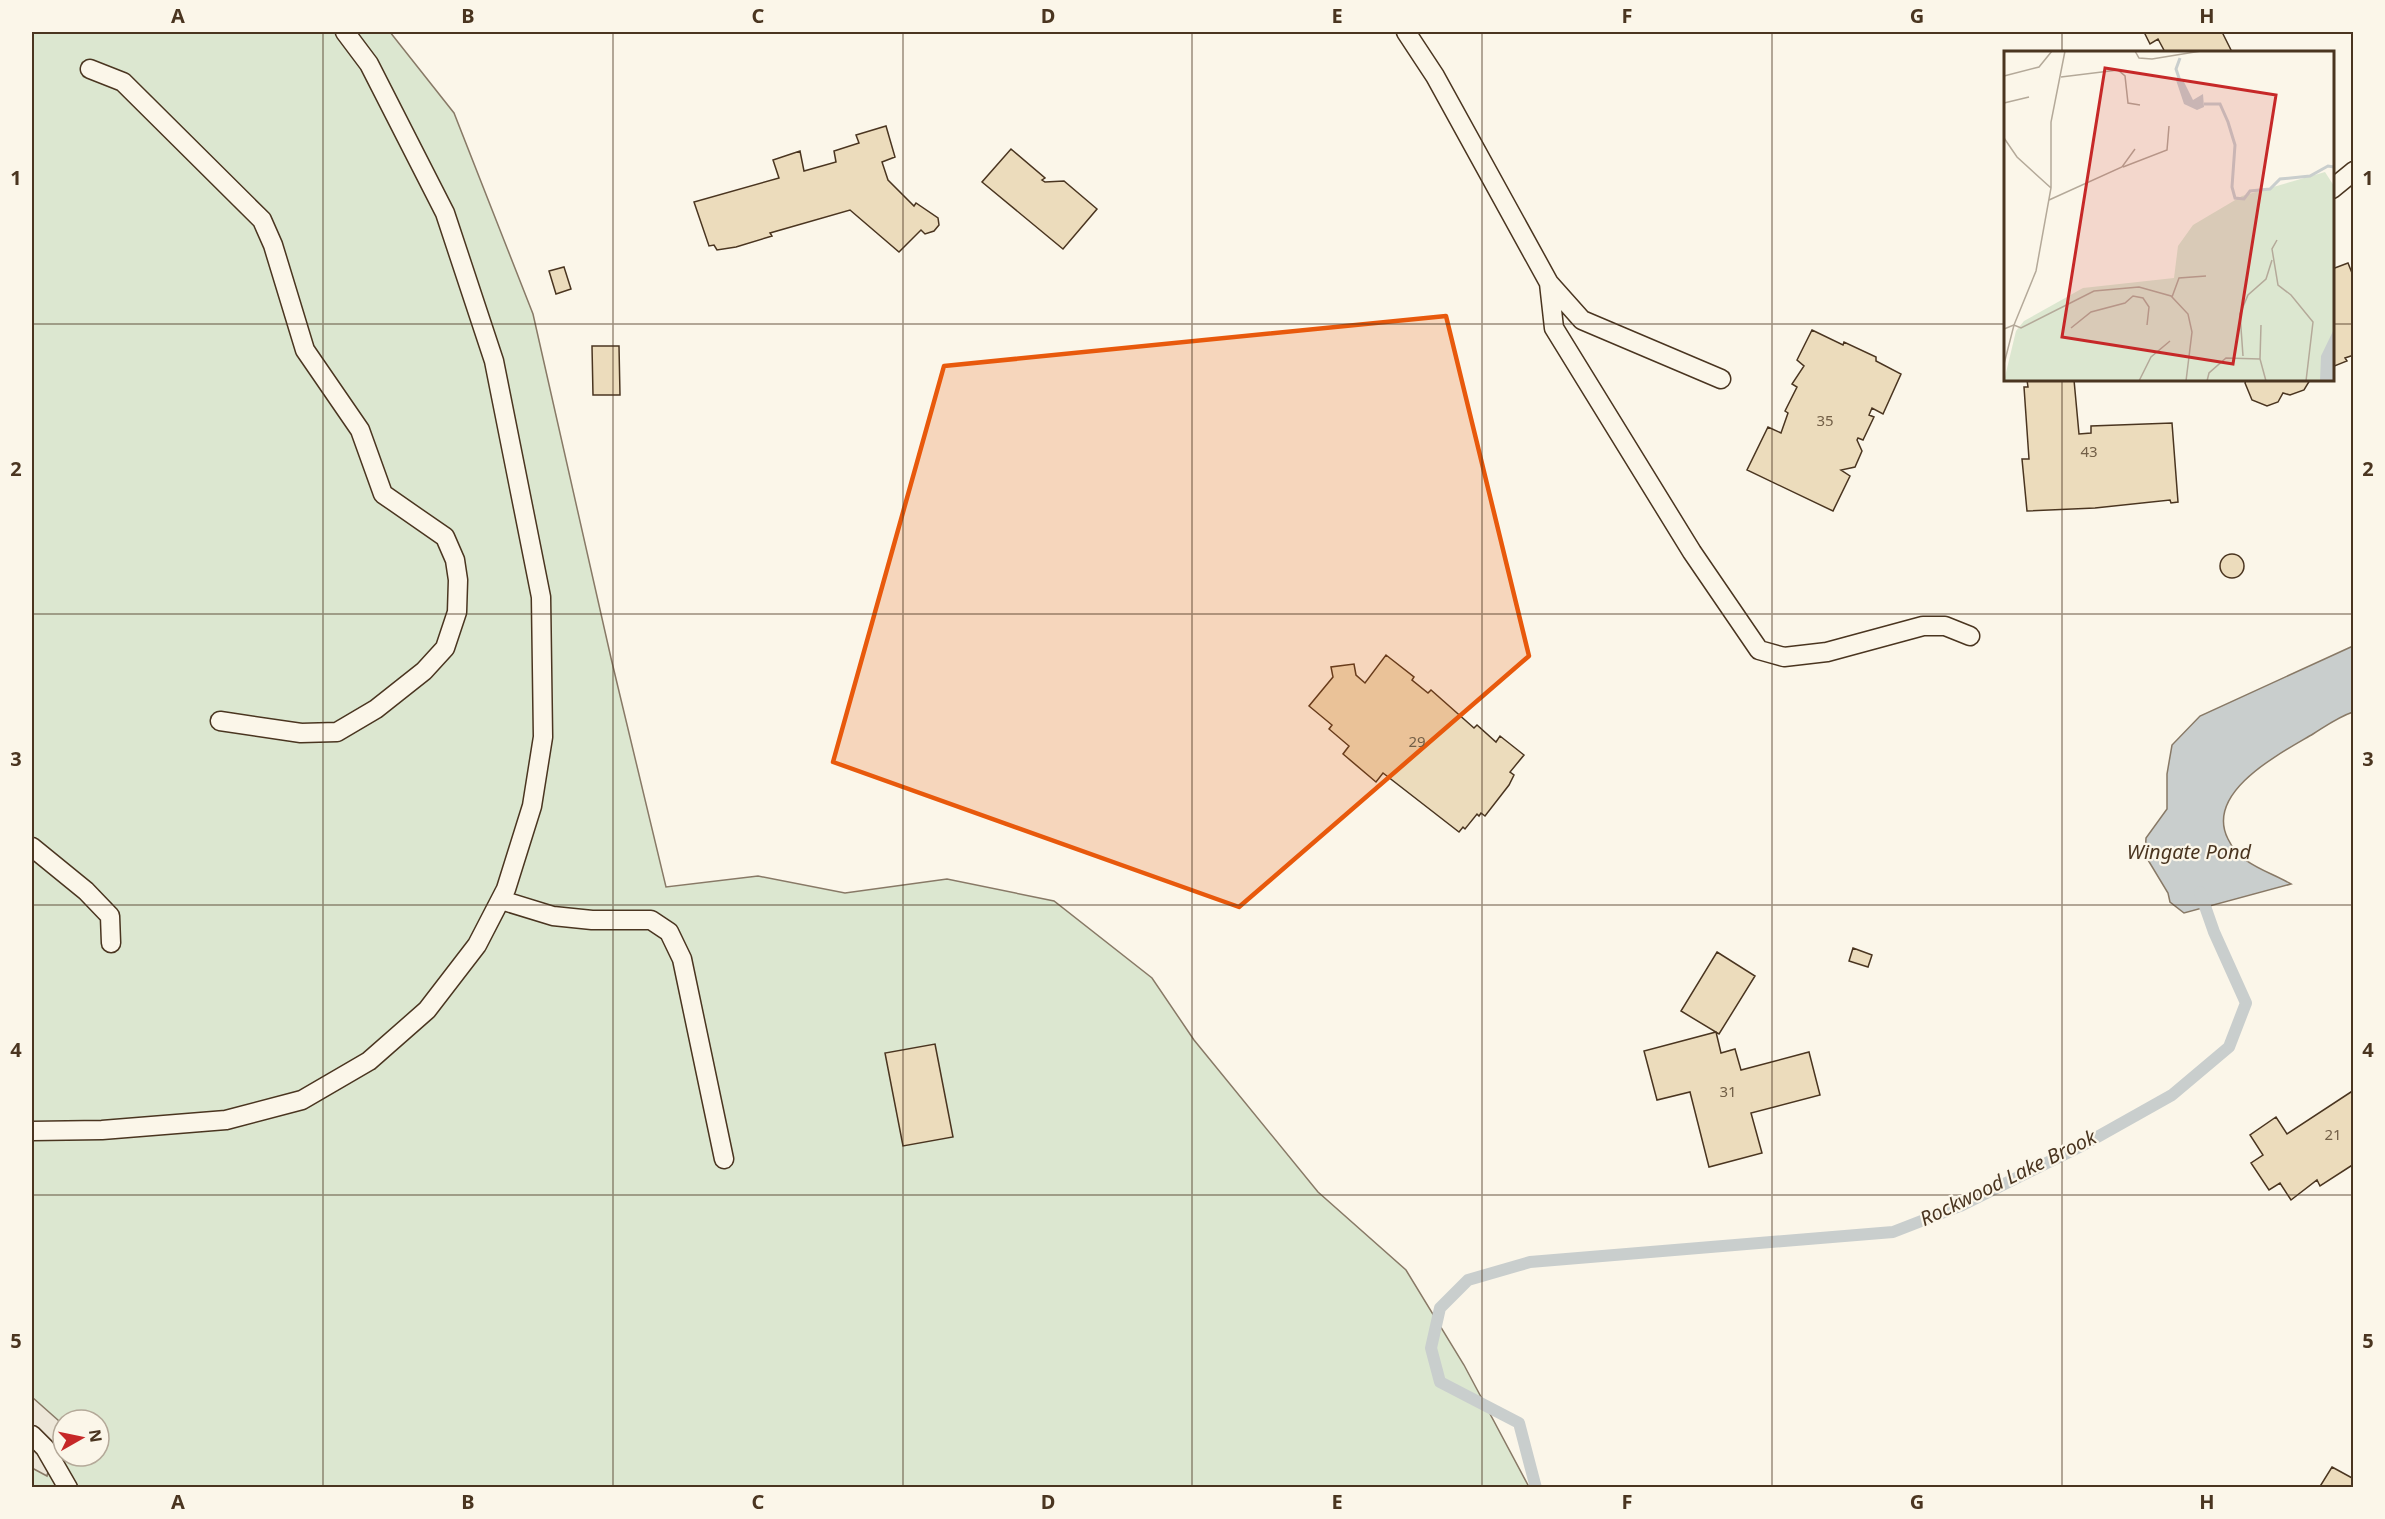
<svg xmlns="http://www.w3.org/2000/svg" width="2385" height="1519" viewBox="0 0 2385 1519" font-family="'Noto Sans',sans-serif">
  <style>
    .green { fill: #dce7d0; stroke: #887966; stroke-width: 1.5; fill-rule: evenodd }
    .parking { fill: #ede7d9; stroke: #887966; stroke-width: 1.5 }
    .water { fill: #c9cecd; stroke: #887966; stroke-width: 1.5 }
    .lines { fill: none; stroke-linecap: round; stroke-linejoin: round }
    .stream { stroke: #c9cecd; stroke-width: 12 }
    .building { fill: #ecdcbc; stroke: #4a3520; stroke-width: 1.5 }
    .service-casing { stroke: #4a3520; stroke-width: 21 }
    .service { stroke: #fbf6e9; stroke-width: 18 }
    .marked { fill: #e8590c; fill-opacity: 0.2; stroke: #e8590c; stroke-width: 4.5; stroke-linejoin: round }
    .grid { fill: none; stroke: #4a3520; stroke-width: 1.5; stroke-opacity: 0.55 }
    .labels { text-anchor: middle; stroke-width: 4.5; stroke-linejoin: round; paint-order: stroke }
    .number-label { font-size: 15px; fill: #725f47 }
    .water-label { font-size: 20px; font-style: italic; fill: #4a3520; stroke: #fbf6e9 }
    .inset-river { fill: none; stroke: #c9cecd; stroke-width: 3 }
    .inset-road { fill: none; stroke: #b4a999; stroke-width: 1.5 }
    .view { fill: #c62828; fill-opacity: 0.15; stroke: #c62828; stroke-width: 3 }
    .inset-edge { fill: none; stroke: #4a3520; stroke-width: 3 }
    .neatline { fill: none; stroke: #4a3520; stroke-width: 2 }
    .grid-label { font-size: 20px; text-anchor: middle; font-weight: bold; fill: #4a3520 }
  </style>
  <rect width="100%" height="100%" fill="#fbf6e9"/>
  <!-- green -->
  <path class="green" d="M32 32H390L454 113 533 314 611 658 666 887 758 876 845 893 947 879 1054 901 1152 978 1194 1040 1318 1192 1406 1270 1464 1365 1529 1487H32ZM63 1420H99V1456H63Z"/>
  <!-- parking -->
  <path class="parking" d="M32 1397 59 1421 47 1476 32 1468Z"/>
  <!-- water -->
  <path class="water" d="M2353 646V712C2338 717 2326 726 2313 734 2281 753 2204 792 2228 839 2240 865 2269 871 2291 884L2184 913 2170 902 2168 893 2145 855 2146 838 2167 809V774L2172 745 2200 716Z"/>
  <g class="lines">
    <!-- stream -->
    <path class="stream" d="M1536 1488 1519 1423 1440 1382 1431 1348 1440 1308 1468 1280 1530 1262 1893 1232 1960 1206 2083 1145 2172 1095 2229 1047 2246 1003 2214 932 2200 892"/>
  </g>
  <!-- building -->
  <path class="building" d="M2144 32H2222L2232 52H2165L2158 39 2150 44Z
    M886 126 895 157 882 162 888 180 914 206 916 203 938 218 939 225 934 231 925 234 921 230 899 252 850 210 770 233 772 236 736 247 717 250 714 245 709 246 694 202 779 178 773 160 800 151 804 171 836 162 834 151 859 143 856 135Z
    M1011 149 1045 178 1042 180 1045 182 1064 181 1097 209 1063 249 982 182Z
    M2348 263 2354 278V355L2345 358 2347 361 2332 367V269Z
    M564 267 571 289 556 294 549 271Z
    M1812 330 1843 345 1844 342 1876 357V361L1901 374 1883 414 1872 408 1869 415 1874 417 1863 440 1858 438 1857 440 1862 451 1855 467 1841 470 1850 476 1833 511 1747 470 1768 427 1781 433 1788 413 1785 411 1797 387 1792 384 1804 366 1797 360Z
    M592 346H619L620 395H593Z
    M2027 380H2074L2079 434 2091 433V426L2172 423 2178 502 2171 503 2170 500 2095 508 2027 511 2022 459H2029L2024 387H2028Z
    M2246 380H2310L2304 390 2290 395 2283 393 2278 402 2267 406 2252 400 2245 383Z
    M2220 566a12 12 0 1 1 24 0a12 12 0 1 1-24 0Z
    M1386 655 1414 677 1412 680 1428 693 1431 690 1474 728 1477 725 1496 742 1500 736 1524 755 1510 772 1514 775 1509 785 1485 816 1481 813 1479 816 1477 814 1465 829 1463 827 1459 832 1383 773 1376 782 1343 754 1349 746 1329 729 1332 725 1309 706 1333 677 1331 667 1354 664 1356 675 1365 683Z
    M1853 948 1872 955 1868 967 1849 961Z
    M1717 952 1755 976 1719 1034 1681 1011Z
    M1716 1032 1721 1053 1735 1049 1741 1070 1809 1052 1820 1095 1751 1113 1762 1153 1709 1167 1690 1092 1657 1100 1644 1051Z
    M935 1044 953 1137 903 1146 885 1053Z
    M2354 1090V1164L2320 1186 2317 1180 2291 1200 2280 1183 2269 1190 2251 1163 2263 1155 2250 1135 2276 1117 2287 1134Z
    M2332 1467 2354 1479V1488H2319Z"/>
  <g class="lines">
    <defs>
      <path id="service" d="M1406 32 1435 76 1549 283 1582 320 1721 379
        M90 69 123 82 262 220 273 245 305 350 360 430 383 494 445 537 455 560 458 580 457 612 445 648 424 671 376 709 337 732 301 733 220 721
        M2332 189 2354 171
        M1549 283 1554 328 1692 552 1759 650 1784 657 1827 652 1923 626H1945L1970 636
        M32 847 86 891 110 916 111 943
        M501 900 553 916 592 920H651L669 932 682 959 724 1159
        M32 1131 102 1130 226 1120 302 1100 369 1061 427 1010 477 945 506 889 532 806 543 737 541 597 494 361 445 213 369 64 345 32
        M32 1435 45 1448 68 1488"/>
    </defs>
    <!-- service casing -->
    <use href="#service" class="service-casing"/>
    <!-- service -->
    <use href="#service" class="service"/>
  </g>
  <!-- marked area -->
  <path class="marked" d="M1446 316 1529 656 1239 907 833 762 944 366Z"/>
  <!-- grid -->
  <path class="grid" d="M323 32V1488M613 32V1488M903 32V1488M1192 32V1488M1482 32V1488M1772 32V1488M2062 32V52M32 324H2006M2332 324H2354M2062 380V1488M32 614H2354M32 905H2354M32 1195H2354"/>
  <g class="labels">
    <!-- number labels -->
    <g class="number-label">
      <text x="1825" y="426">35</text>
      <text x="2089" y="457">43</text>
      <text x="1417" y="747">29</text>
      <text x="1728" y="1097">31</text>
      <text x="2333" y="1140">21</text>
    </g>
    <!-- water labels -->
    <g class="water-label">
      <text x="2189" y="859">Wingate Pond</text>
      <text transform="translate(2008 1178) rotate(-26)" y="7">Rockwood Lake Brook</text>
    </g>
  </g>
  <!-- overview -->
  <g transform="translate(2004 51)">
    <rect width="330" height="330" fill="#fbf6e9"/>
    <path d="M321 121 330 135V330H0L12 280 20 270 79 237 170 227 174 195 189 174 238 145Z" fill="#dce7d0"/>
    <path d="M172 29 180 31 189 49 199 43 200 56 193 59 180 53ZM330 278V330H316L317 305Z" fill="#c9cecd"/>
    <path class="inset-river" d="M176 30 172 18 176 7M200 53H216L224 71 231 94 228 136 231 147 240 148 246 140 266 138 276 128 306 125 324 115 330 116"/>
    <path class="inset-road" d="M131 0 135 7 148 8 197 0M0 25 35 16 48 0M57 26 114 19 121 25 124 52 136 54M0 52 25 46M0 87 13 106 47 137M119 116 163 99 165 75M45 149 118 116 131 98M273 189 268 198 274 234 287 244 309 271 302 330M168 246 175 227 202 225M257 274 256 308 262 330M67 277 87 261 121 252 129 245 139 247 145 256 143 274M0 278 10 274 32 220 47 137V71L61 0M239 305 236 263 244 244 262 228 268 209M0 313 10 274 17 277 90 240 135 236 167 245 184 263 188 281 182 330M108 330H127M135 330 147 306 166 290M203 330 205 322 222 307 256 308"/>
    <path class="view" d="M101 17 272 44 229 313 58 286Z"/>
    <rect width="330" height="330" class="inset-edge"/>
  </g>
  <!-- border -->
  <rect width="2385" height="1519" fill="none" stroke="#fbf6e9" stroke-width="66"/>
  <!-- north arrow -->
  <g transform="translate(81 1438) rotate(81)"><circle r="28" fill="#fbf6e9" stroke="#b4a999" stroke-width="1.5"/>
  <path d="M0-4.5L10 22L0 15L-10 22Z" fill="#c62828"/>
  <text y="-9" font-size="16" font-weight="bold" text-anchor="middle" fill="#4a3520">N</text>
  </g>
  <rect x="33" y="33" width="2319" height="1453" class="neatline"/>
  <g class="grid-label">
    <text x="178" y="23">A</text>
    <text x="468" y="23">B</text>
    <text x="758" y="23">C</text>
    <text x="1048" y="23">D</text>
    <text x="1337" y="23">E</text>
    <text x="1627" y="23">F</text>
    <text x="1917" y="23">G</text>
    <text x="2207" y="23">H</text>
    <text x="16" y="185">1</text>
    <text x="2368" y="185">1</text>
    <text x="16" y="476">2</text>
    <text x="2368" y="476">2</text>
    <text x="16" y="766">3</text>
    <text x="2368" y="766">3</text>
    <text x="16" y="1057">4</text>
    <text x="2368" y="1057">4</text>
    <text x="16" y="1348">5</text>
    <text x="2368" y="1348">5</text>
    <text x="178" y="1509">A</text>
    <text x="468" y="1509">B</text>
    <text x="758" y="1509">C</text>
    <text x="1048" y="1509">D</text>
    <text x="1337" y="1509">E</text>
    <text x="1627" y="1509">F</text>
    <text x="1917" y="1509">G</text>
    <text x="2207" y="1509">H</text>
  </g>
</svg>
